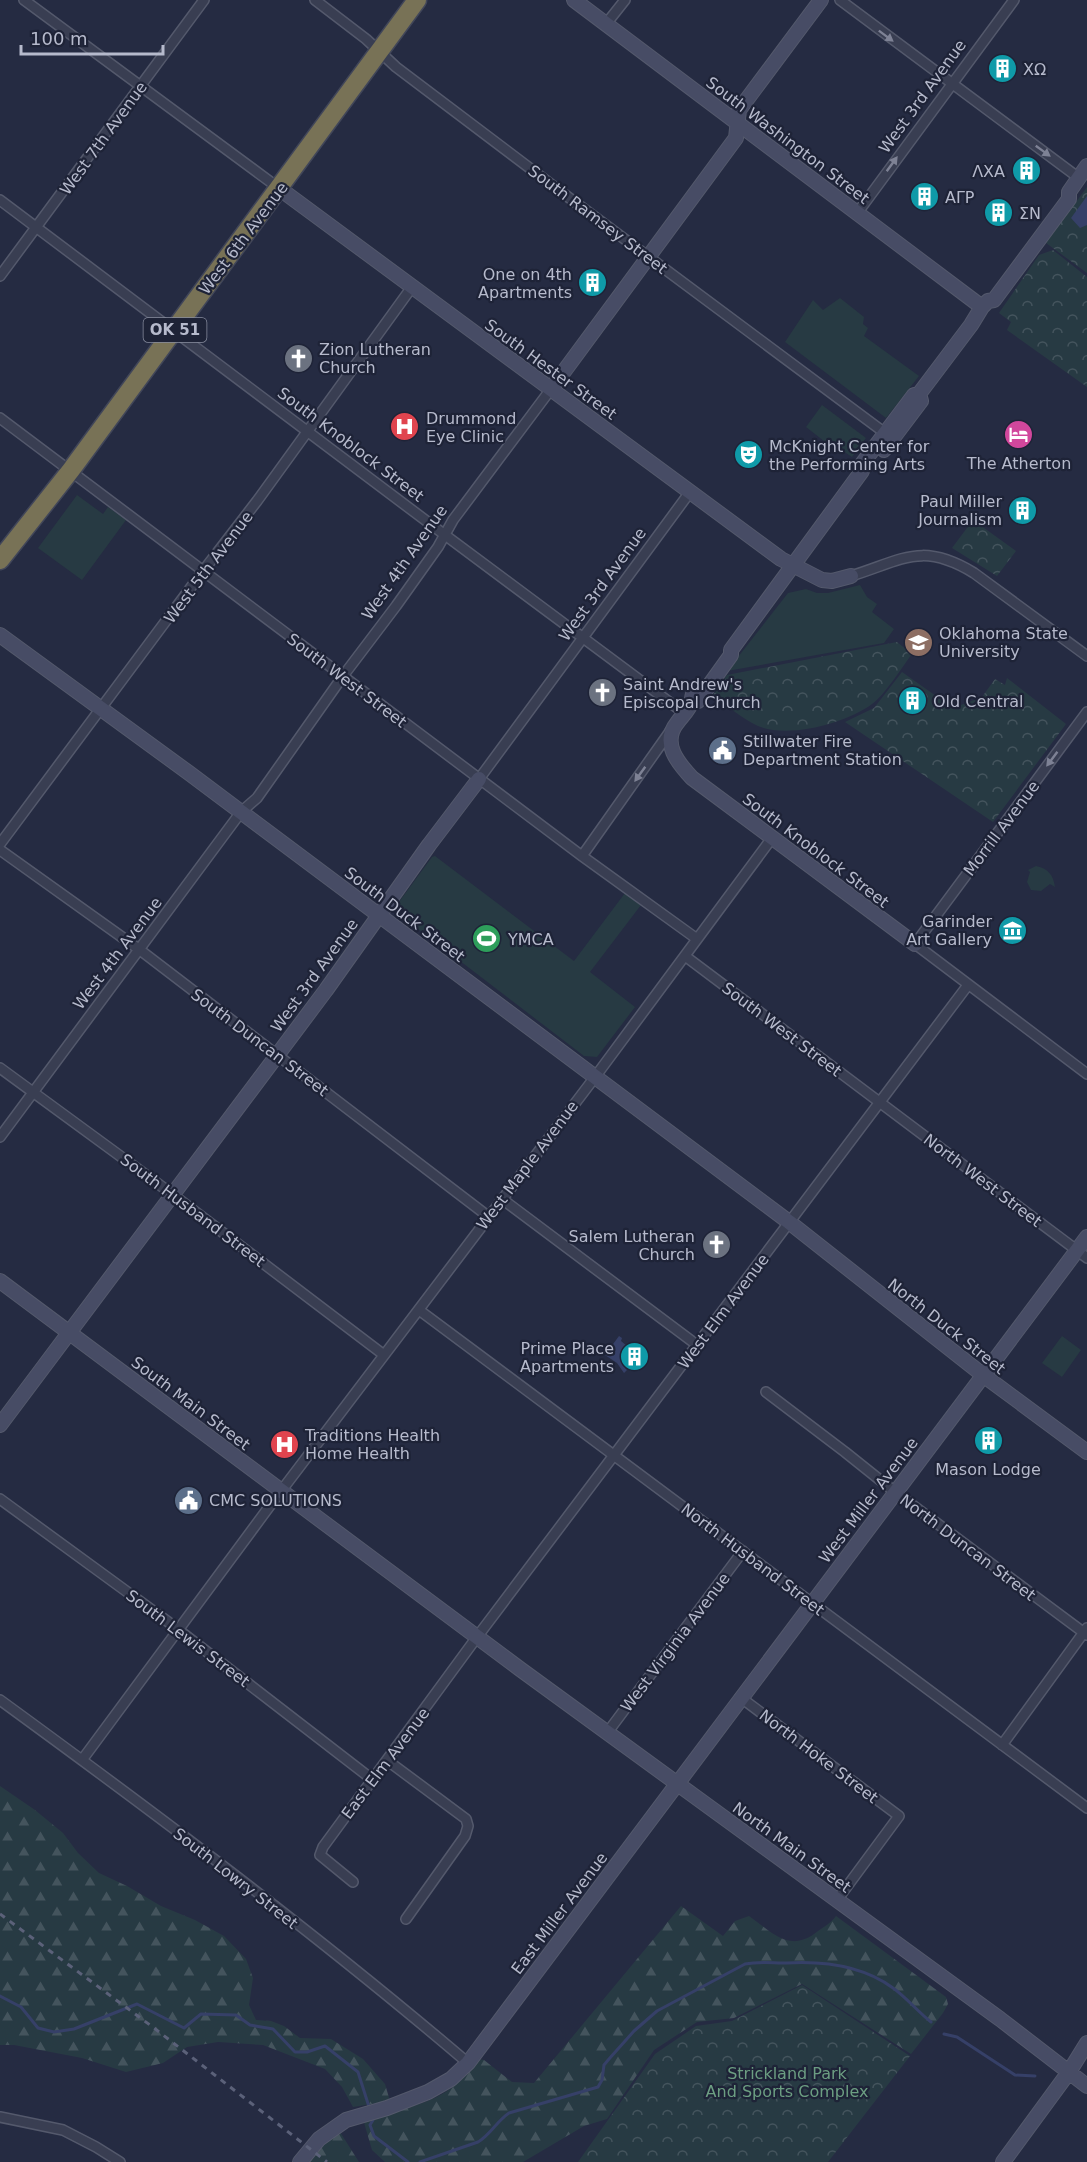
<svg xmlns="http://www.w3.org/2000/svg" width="1087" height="2162" viewBox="0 0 1087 2162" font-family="'DejaVu Sans',sans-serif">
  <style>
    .green { fill: #273a43 }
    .forest { fill: url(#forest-firs) }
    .park { fill: url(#park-crowns) }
    .water { fill: #364068 }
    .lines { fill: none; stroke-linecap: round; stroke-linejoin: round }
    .stream { stroke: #364068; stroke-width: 3 }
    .street-casing { stroke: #54596c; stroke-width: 12 }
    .secondary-casing { stroke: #54596c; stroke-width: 16 }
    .highway-casing { stroke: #414659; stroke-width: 21 }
    .street { stroke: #393e52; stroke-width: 9 }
    .secondary { stroke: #474c65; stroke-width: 14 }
    .highway { stroke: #787256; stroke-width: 18 }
    .rail { stroke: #5b6179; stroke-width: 3; stroke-dasharray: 6 6; stroke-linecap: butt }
    .oneway { fill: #7e8295 }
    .labels { text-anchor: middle; stroke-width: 4.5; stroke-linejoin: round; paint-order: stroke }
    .shield { fill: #1e2337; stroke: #888d9f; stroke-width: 1.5 }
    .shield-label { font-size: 15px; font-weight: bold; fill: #b6bacc }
    .poi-label { font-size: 16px; fill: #b6bacc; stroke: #1e2337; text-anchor: start }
    .street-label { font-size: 16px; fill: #b6bacc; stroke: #1e2337 }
    .park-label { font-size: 16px; fill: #6c9e82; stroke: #1e2337 }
  </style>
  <defs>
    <pattern id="forest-firs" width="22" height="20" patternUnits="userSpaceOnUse" patternTransform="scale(1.5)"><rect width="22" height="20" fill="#273a43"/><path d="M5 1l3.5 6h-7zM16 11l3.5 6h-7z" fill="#44545d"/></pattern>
    <pattern id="park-crowns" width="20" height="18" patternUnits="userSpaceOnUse" patternTransform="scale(1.5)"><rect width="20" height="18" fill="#273a43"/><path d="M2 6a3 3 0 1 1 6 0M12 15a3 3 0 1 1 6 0" fill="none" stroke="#44545d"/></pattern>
  </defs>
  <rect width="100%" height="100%" fill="#252b42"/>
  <!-- green -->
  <path class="green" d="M840 298 864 317 863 324 868 328 864 336 919 376 886 418 785 342 813 300 823 310Z
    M822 405 866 438 852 457 831 443 829 445 806 427Z
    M77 495 103 514 108 507 126 520 82 580 38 548Z
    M860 585 867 597 877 604 872 612 894 629 884 643 727 671 788 593 806 589 817 593H828Z
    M435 856 574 961 625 893 641 905 590 972 635 1007 597 1057 584 1056 396 912V906L432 857Z
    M1036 866C1049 869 1053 875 1055 887L1050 884 1041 891 1031 890 1027 882 1030 872 1028 870Z
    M1062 1336 1081 1350 1062 1377 1042 1363Z"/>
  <!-- forest -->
  <path class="forest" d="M0 1786 35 1810 63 1833 78 1853 99 1873 127 1886 161 1906 195 1920 224 1936 246 1959 253 1978 249 2005 256 2020 271 2021 284 2026 300 2038 331 2039 363 2059 385 2084 390 2101 353 2107 342 2087 325 2069 263 2045 218 2042 187 2047 163 2063 126 2072 82 2058 14 2045H0Z
    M681 1906 723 1936 735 1921 749 1916C773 1933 790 1954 818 1931 825 1926 831 1923 836 1916L946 1997 948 2004 943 2013 911 2054 802 1984 734 2018 697 2022 654 2050 607 2119 584 2126 523 2162H385L372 2150 363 2119C410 2106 450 2104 478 2059L484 2060 512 2082 534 2083Z
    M340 2132 359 2162H306L312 2155Z"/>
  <!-- park -->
  <path class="park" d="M1087 187V273L1046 243Z
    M1053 250 1087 277V387L1007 330 1011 322 999 313 1039 255Z
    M973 520 1016 551 997 576 952 548Z
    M897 642 912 654C902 667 884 696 872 704 846 723 789 739 758 726 742 719 727 705 713 695L727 675Z
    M902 672 953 708 982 697 995 679 1005 685 1007 678 1066 724 993 822 845 722 874 708Z
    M802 1985 910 2056 828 2162H578L655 2054 696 2026 732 2021Z"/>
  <!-- water -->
  <path class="water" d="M1087 196V225L1080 228 1071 218Z
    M619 1336 622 1338 621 1341 634 1352 637 1349 642 1353H637L625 1368 627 1370 624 1373 617 1363 605 1355Z"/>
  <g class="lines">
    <!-- stream -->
    <path class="stream" d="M0 1996 21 2007 38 2028 54 2032 74 2029 137 2004 184 2028 201 2014 236 2015 250 2025 273 2029 295 2052H307L325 2046 358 2072 370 2110
      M944 2034 957 2037 1015 2075 1035 2076
      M372 2116 373 2120 370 2125 374 2136 408 2162
      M420 2162 478 2142C490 2135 497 2121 509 2113L598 2087 602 2080 604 2065 609 2059 634 2031 657 2011 745 1964C760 1961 772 1963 787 1963 823 1961 863 1966 893 1988 906 1997 918 2012 931 2022"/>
    <defs>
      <path id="street" d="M24 0 280 189
        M315 0 366 39 396 67 556 188 885 433
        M840 0 1079 178
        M606 24 625 0
        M0 200 445 535 684 713
        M858 212 1014 0
        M0 276 204 0
        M0 418 582 856 697 939
        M851 576C903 560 921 541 974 573L1087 656
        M1087 712 915 944 1087 1074
        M479 779 690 492
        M0 844 203 571 257 501 412 287
        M0 850 140 950 489 1217
        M582 856 671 730
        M685 956 1087 1258
        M0 1068 172 1194 384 1355
        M0 1137 241 812 257 798 343 676 396 606 438 547 453 520 551 389
        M502 1199 697 1345
        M419 1310 1087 1808
        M766 1392 845 1452 895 1492 1087 1635
        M0 1499 167 1621 373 1780
        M740 1697 899 1816 837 1900
        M0 1700C159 1816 318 1935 468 2063
        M607 1733 743 1551
        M1002 1745 1087 1628
        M82 1760 269 1507 595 1077 772 838
        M388 1761 466 1819 468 1826 465 1836 406 1919
        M353 1882 320 1855 323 1847 477 1637 968 985
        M0 2117 63 2130 96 2147 120 2162"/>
      <path id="secondary" d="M574 0 982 307
        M280 189 781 559 822 580 832 581 851 576
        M551 389 736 138 739 110 821 0
        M884 450 921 401 919 394
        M0 635 189 773 789 1222 983 1375 1087 1452
        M693 694C692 697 692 700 691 703 689 710 681 717 677 723 661 743 678 763 692 778L915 944
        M692 702 698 701 731 655V650L862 471V464L914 395 919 394 971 325 982 307 988 301 994 300 1069 199V192L1087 166
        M0 1281 520 1669 1000 2019 1087 2086
        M0 1425 326 990 429 845 479 779
        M300 2162 319 2139 346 2120 387 2108 428 2092 451 2079 468 2063 1087 1237
        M1003 2162 1069 2072 1087 2043"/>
      <path id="highway" d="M0 560 71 470 417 0"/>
    </defs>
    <!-- street casing -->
    <use href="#street" class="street-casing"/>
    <!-- secondary casing -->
    <use href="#secondary" class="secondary-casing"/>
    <!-- highway casing -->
    <use href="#highway" class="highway-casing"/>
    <!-- street -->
    <use href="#street" class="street"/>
    <!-- secondary -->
    <use href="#secondary" class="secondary"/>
    <!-- highway -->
    <use href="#highway" class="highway"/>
    <!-- rail -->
    <path class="rail" d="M0 1914 154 2028 327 2162"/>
  </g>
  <!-- one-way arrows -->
  <defs><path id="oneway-solid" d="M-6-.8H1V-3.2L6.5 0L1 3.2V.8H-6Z" transform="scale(1.5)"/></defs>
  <g class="oneway">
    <use href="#oneway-solid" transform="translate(886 36) rotate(37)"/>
    <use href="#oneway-solid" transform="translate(1043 151) rotate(36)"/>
    <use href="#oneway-solid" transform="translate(892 164) rotate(-54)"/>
    <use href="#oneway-solid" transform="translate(1052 759) rotate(127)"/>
    <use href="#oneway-solid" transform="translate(640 774) rotate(126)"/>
  </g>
  <!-- icons -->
  <defs>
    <symbol id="building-disc" viewBox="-11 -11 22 22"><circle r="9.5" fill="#0f9aa8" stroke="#1e2337"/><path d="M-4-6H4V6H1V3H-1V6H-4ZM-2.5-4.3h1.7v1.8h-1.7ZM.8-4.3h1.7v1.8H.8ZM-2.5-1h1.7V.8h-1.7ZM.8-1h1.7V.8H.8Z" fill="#fff"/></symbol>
    <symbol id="church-disc" viewBox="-11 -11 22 22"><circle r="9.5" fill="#6b7280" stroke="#1e2337"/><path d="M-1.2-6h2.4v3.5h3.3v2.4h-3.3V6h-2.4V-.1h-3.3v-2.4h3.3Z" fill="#fff"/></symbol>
    <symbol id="hospital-disc" viewBox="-11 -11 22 22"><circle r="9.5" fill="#e0444e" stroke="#1e2337"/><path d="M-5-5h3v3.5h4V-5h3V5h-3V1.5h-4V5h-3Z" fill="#fff"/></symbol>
    <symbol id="hotel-disc" viewBox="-11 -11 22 22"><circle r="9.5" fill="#d1479c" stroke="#1e2337"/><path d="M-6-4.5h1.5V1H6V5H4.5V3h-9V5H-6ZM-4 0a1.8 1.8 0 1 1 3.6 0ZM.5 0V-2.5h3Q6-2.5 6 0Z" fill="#fff"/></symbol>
    <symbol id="theatre-disc" viewBox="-11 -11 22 22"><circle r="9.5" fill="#0f9aa8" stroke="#1e2337"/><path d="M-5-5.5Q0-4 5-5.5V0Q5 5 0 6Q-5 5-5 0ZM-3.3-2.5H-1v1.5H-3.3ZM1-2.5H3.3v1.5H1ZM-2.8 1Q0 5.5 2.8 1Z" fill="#fff"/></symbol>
    <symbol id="university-disc" viewBox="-11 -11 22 22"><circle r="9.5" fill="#8d6e63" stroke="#1e2337"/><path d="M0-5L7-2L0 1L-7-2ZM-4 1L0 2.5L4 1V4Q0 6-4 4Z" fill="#fff"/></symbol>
    <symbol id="civic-disc" viewBox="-11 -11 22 22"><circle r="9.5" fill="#5c6f8a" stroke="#1e2337"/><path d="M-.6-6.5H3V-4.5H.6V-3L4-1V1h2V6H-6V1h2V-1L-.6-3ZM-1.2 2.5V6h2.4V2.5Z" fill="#fff"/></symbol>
    <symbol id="museum-disc" viewBox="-11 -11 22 22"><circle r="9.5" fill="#0f9aa8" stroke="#1e2337"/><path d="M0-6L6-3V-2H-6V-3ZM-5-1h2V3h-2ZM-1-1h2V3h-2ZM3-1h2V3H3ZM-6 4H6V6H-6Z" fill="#fff"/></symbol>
    <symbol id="stadium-disc" viewBox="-11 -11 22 22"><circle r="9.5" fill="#2e9e5b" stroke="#1e2337"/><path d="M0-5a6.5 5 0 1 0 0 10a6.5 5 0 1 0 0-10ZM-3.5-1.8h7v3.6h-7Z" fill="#fff"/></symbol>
  </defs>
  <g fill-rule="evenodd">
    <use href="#building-disc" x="986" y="52" width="33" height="33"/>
    <use href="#building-disc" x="1010" y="154" width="33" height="33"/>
    <use href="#building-disc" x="908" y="180" width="33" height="33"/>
    <use href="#building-disc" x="982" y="196" width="33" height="33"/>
    <use href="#building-disc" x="576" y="266" width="33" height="33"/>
    <use href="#church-disc" x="282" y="342" width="33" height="33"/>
    <use href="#hospital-disc" x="388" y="410" width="33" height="33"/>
    <use href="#hotel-disc" x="1002" y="418" width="33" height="33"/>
    <use href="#theatre-disc" x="732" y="438" width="33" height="33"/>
    <use href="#building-disc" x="1006" y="494" width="33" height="33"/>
    <use href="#university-disc" x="902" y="626" width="33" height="33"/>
    <use href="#church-disc" x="586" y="676" width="33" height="33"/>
    <use href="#building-disc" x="896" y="684" width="33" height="33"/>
    <use href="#civic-disc" x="706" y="734" width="33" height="33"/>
    <use href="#museum-disc" x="996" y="914" width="33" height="33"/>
    <use href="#stadium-disc" x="470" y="922" width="33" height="33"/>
    <use href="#church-disc" x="700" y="1228" width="33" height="33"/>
    <use href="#building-disc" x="618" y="1340" width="33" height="33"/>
    <use href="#building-disc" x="972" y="1424" width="33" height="33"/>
    <use href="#hospital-disc" x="268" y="1428" width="33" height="33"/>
    <use href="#civic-disc" x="172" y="1484" width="33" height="33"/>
  </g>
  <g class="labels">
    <!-- shield labels -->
    <rect class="shield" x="143.5" y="318" width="63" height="24" rx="4.5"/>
    <g class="shield-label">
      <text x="175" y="335">OK 51</text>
    </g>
    <!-- poi labels -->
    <g class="poi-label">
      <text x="1023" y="75">XΩ</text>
      <text x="1005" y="177" text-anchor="end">ΛXA</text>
      <text x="945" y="203">AΓP</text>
      <text x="1019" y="219">ΣN</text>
      <text x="572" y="280" text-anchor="end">One on 4th<tspan x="572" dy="18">Apartments</tspan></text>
      <text x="319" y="355">Zion Lutheran<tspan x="319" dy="18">Church</tspan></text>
      <text x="426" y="424">Drummond<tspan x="426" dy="18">Eye Clinic</tspan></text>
      <text x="769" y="452">McKnight Center for<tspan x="769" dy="18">the Performing Arts</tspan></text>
      <text x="1019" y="469" text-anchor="middle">The Atherton</text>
      <text x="1002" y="507" text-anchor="end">Paul Miller<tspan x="1002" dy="18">Journalism</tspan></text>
      <text x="939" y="639">Oklahoma State<tspan x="939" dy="18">University</tspan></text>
      <text x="623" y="690">Saint Andrew's<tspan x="623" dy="18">Episcopal Church</tspan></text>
      <text x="933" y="707">Old Central</text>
      <text x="743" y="747">Stillwater Fire<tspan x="743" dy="18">Department Station</tspan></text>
      <text x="992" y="927" text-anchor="end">Garinder<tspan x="992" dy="18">Art Gallery</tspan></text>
      <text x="508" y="945">YMCA</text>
      <text x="695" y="1242" text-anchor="end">Salem Lutheran<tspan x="695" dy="18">Church</tspan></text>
      <text x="614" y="1354" text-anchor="end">Prime Place<tspan x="614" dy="18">Apartments</tspan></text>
      <text x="305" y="1441">Traditions Health<tspan x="305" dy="18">Home Health</tspan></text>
      <text x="988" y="1475" text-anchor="middle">Mason Lodge</text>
      <text x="209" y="1506">CMC SOLUTIONS</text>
    </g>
    <!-- street labels -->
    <g class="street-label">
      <text transform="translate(922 96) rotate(-54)" y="6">West 3rd Avenue</text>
      <text transform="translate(103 138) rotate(-54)" y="6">West 7th Avenue</text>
      <text transform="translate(788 140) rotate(37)" y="6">South Washington Street</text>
      <text transform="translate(598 219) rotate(37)" y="6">South Ramsey Street</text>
      <text transform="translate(243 238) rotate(-53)" y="6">West 6th Avenue</text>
      <text transform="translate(551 369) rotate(36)" y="6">South Hester Street</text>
      <text transform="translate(351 444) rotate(37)" y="6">South Knoblock Street</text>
      <text transform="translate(404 562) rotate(-55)" y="6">West 4th Avenue</text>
      <text transform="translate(208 567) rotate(-53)" y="6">West 5th Avenue</text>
      <text transform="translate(602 584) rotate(-54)" y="6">West 3rd Avenue</text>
      <text transform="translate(347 680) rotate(37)" y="6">South West Street</text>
      <text transform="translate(1001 828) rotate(-53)" y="6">Morrill Avenue</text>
      <text transform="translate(816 850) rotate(37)" y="6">South Knoblock Street</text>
      <text transform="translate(405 914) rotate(37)" y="6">South Duck Street</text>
      <text transform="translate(117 953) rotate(-53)" y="6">West 4th Avenue</text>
      <text transform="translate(314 975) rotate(-54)" y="6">West 3rd Avenue</text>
      <text transform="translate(782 1029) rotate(37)" y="6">South West Street</text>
      <text transform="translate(260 1042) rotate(37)" y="6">South Duncan Street</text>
      <text transform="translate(527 1165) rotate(-53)" y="6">West Maple Avenue</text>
      <text transform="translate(983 1180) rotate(37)" y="6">North West Street</text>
      <text transform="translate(193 1210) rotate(37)" y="6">South Husband Street</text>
      <text transform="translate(723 1311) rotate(-53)" y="6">West Elm Avenue</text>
      <text transform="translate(947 1326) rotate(38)" y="6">North Duck Street</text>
      <text transform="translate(191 1403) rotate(37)" y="6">South Main Street</text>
      <text transform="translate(868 1500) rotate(-53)" y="6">West Miller Avenue</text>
      <text transform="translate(968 1547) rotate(37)" y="6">North Duncan Street</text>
      <text transform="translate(753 1559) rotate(37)" y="6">North Husband Street</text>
      <text transform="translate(188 1638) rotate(37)" y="6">South Lewis Street</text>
      <text transform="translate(675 1642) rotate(-53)" y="6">West Virginia Avenue</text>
      <text transform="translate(819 1756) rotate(37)" y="6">North Hoke Street</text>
      <text transform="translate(385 1763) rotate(-53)" y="6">East Elm Avenue</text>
      <text transform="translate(792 1847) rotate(36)" y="6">North Main Street</text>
      <text transform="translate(236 1878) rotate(38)" y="6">South Lowry Street</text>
      <text transform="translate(559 1913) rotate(-53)" y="6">East Miller Avenue</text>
    </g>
    <!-- park labels -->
    <g class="park-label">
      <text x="787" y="2079">Strickland Park<tspan x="787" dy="18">And Sports Complex</tspan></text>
    </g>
  </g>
  <!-- scale -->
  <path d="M21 45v9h142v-9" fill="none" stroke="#b6bacc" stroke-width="3"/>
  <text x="30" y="45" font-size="18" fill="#b6bacc" stroke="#1e2337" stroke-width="4.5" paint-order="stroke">100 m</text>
</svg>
